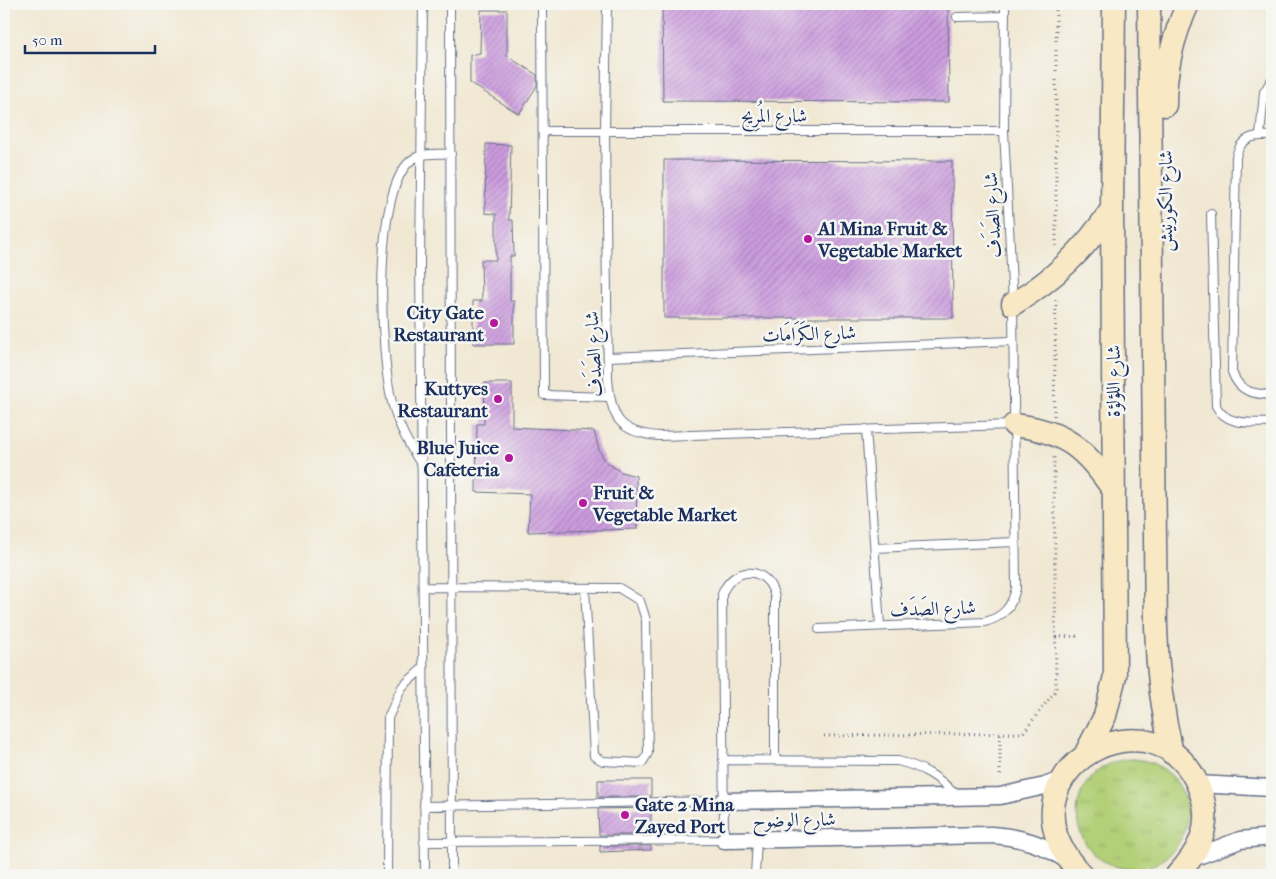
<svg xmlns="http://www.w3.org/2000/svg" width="1276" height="879" viewBox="0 0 1276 879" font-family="'IM FELL French Canon',Amiri,serif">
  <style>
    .grass { fill: url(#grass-tufts); stroke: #66806b }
    .building { fill: url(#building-hatch) }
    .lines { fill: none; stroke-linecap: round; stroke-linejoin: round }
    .lane-casing { stroke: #667087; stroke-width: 10 }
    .street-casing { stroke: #667087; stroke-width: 19 }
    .secondary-casing { stroke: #667087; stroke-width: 25 }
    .path { stroke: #667087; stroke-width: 3; stroke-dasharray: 1 4; stroke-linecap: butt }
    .lane { stroke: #fff; stroke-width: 8 }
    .street { stroke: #fff; stroke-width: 16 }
    .secondary { stroke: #f8e8c3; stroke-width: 22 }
    .poi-dot { fill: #b5179e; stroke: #f6f6f2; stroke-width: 2 }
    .labels { text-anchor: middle; stroke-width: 5; stroke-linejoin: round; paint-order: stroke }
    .street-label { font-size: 19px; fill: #1b2f5e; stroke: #f6f6f2 }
    .poi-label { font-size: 19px; font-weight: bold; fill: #1b2f5e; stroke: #f6f6f2; text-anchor: start }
  </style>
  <defs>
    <pattern id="grass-tufts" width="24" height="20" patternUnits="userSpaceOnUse" patternTransform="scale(1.25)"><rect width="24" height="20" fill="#b2d078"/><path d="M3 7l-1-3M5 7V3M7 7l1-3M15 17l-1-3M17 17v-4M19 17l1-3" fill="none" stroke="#98b36a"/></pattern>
    <pattern id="building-hatch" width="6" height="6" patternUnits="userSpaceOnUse" patternTransform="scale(1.25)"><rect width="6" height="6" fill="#cc9cde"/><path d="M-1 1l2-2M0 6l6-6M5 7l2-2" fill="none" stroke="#a580b7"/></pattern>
  </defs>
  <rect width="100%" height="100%" fill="#f6f6f2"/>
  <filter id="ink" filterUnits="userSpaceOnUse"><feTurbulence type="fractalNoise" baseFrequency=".02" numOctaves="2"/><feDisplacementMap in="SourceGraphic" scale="10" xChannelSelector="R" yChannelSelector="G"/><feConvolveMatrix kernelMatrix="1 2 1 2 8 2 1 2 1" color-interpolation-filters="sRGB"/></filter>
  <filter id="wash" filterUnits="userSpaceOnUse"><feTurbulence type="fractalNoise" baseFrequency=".0096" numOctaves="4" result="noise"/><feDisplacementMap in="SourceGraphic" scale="20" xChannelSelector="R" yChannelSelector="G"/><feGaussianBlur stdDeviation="1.12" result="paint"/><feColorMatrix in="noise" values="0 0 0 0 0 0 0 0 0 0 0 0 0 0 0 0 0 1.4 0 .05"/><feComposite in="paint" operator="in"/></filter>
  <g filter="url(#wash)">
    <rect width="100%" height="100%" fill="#f1e8d3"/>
    <!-- grass -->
    <path class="grass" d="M1077 814a55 55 0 1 1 110 0a55 55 0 1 1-110 0Z"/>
    <g id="blocks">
      <!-- building -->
      <path class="building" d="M662 4H948L949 102 663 101Z
        M481 10H507V56L537 75V86L519 114 470 83V55L480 53Z
        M486 144 511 145 509 220H513L514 256H510V301H514V344H473V301H482L481 260H496V214L485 213Z
        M664 160 952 161 953 318H664Z
        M485 383H512V427L594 431 599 450 606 462 621 472 636 476 637 529 528 532 530 494 476 492 477 424H484Z
        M598 780H651V797H598Z
        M651 808V835H599L598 809Z
        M600 846H651V850L600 852Z"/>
    </g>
  </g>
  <g filter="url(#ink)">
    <use href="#blocks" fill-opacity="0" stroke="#667087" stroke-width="1"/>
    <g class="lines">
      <defs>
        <path id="lane" d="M423 4 420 262 425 875
          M450 4 452 875
          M542 4 544 395 609 397
          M607 4 605 131 608 378C611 417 618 433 659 436L1012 425
          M957 17 1005 16
          M545 131H1004
          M1260 136 1264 92 1272 79
          M1272 136C1254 135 1240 137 1236 157L1232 372C1239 392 1253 394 1272 395
          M1211 214 1216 406C1227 427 1252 422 1272 423
          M608 357 1012 341
          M866 429 880 626
          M421 464C409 446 399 427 393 406 380 361 371 187 413 159 424 152 439 154 451 154
          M875 548 1015 542
          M423 587 619 588 640 601 646 620 648 753 642 763 603 761 594 756 585 588
          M819 629 985 622C1003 617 1012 607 1016 588L1013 304 1004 131 1005 4
          M723 760 898 761C922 767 940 777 956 796
          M424 806 723 801
          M424 842 724 840 722 594C734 564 769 566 775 598V759
          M387 875 388 718 402 687 423 668
          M755 875 757 840"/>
        <path id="street" d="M1198 784 1272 788
          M723 801 1000 796 1045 786 1063 779
          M724 840 991 835C1021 837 1044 844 1068 861
          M1193 858 1240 840 1272 837"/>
        <path id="secondary" d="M1149 4 1156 627C1157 671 1162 711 1172 753
          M1165 105C1165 70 1173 36 1188 4
          M1013 304C1055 279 1085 249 1112 209
          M1014 425C1065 431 1086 449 1114 491
          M1086 753 1105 716 1115 676 1112 209 1114 4
          M1082 875C983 774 1164 675 1202 796 1212 827 1198 853 1177 875"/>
      </defs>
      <!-- lane casing -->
      <use href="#lane" class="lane-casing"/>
      <!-- street casing -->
      <use href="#street" class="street-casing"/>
      <!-- secondary casing -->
      <use href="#secondary" class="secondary-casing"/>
      <!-- path -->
      <path class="path" d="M1056 246V4
        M1054 416 1056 299
        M1056 637 1079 636
        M824 736 1023 733 1056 690 1054 454
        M1000 775V734"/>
      <!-- lane -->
      <use href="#lane" class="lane"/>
      <!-- street -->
      <use href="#street" class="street"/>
      <!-- secondary -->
      <use href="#secondary" class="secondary"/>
    </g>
  </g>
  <!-- markers -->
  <g class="poi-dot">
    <circle cx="808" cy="239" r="5"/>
    <circle cx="494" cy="323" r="5"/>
    <circle cx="498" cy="399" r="5"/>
    <circle cx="509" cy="458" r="5"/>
    <circle cx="583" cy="503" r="5"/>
    <circle cx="625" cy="815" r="5"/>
  </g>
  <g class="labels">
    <!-- street labels -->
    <g class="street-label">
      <text x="774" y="122">شارع المُرِيح</text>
      <text transform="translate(1165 201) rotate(-90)" y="7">شارع الكورنيش</text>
      <text transform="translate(992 215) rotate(-93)" y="7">شارع الصَدَف</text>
      <text transform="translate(809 333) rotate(-2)" y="7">شارع الكَرَامَات</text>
      <text transform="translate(593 354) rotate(-93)" y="7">شارع الصَدَف</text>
      <text transform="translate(1113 381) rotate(-90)" y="7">شارع اللؤلؤة</text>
      <text transform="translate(933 608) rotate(-2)" y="7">شارع الصَدَف</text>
      <text transform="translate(794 819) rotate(-1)" y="7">شارع الوضوح</text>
    </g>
    <!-- poi labels -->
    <g class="poi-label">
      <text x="818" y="235">Al Mina Fruit &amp;<tspan x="818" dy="22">Vegetable Market</tspan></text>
      <text x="484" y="319" text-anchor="end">City Gate<tspan x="484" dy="22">Restaurant</tspan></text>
      <text x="488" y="395" text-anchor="end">Kuttyes<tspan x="488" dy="22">Restaurant</tspan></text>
      <text x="499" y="454" text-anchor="end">Blue Juice<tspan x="499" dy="22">Cafeteria</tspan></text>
      <text x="593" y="499">Fruit &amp;<tspan x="593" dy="22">Vegetable Market</tspan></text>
      <text x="635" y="811">Gate 2 Mina<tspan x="635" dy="22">Zayed Port</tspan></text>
    </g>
  </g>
  <!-- margin -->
  <rect width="1276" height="879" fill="none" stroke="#f6f6f2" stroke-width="20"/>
  <!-- scale -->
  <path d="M25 45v8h130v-8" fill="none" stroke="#1b2f5e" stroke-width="2.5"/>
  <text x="32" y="45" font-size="15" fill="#1b2f5e" stroke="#f6f6f2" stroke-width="4" paint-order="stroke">50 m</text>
</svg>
